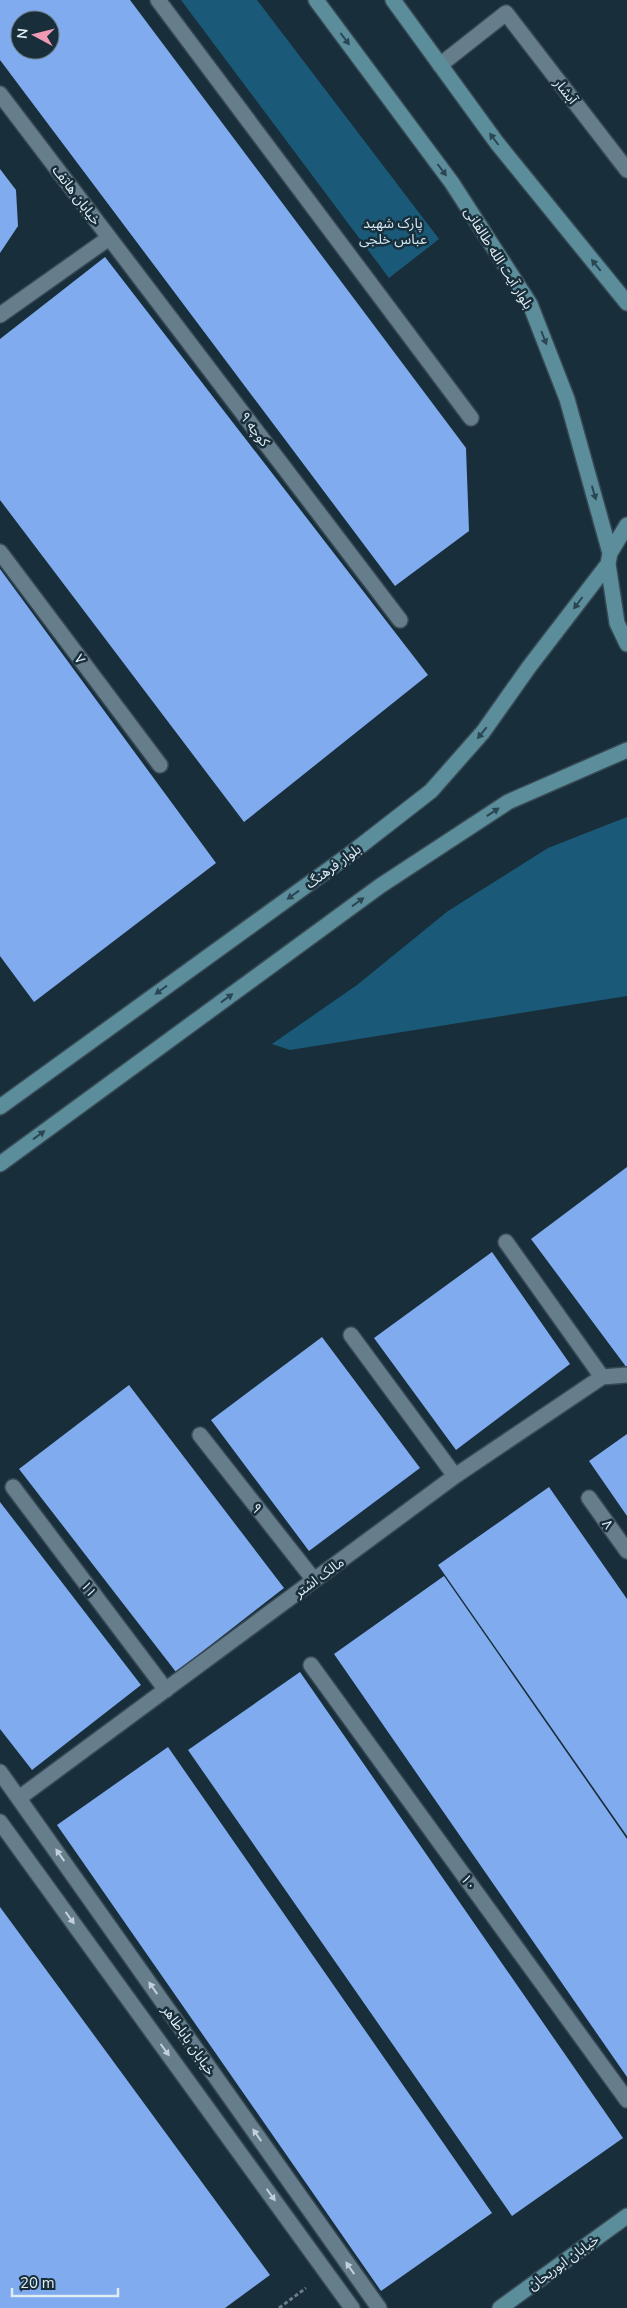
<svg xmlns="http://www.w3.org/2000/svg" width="627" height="2308" viewBox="0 0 627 2308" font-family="'Nunito Sans','Noto Sans Arabic',sans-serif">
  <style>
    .green { fill: #1a5a78 }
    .building { fill: #80abee; fill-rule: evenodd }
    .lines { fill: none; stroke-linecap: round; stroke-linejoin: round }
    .street-casing { stroke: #374954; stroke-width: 18 }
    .secondary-casing { stroke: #374954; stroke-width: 18 }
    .path { stroke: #6b7e88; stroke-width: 3; stroke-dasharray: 4 2.5; stroke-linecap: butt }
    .street { stroke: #667e8c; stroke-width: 15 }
    .secondary { stroke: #5b8d9b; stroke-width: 15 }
    .oneway { fill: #294652 }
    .oneway2 { fill: #c1d0da }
    .labels { text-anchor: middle; stroke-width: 5; stroke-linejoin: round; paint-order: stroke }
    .street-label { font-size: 14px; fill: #dfecf4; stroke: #182e3a }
    .park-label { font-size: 14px; fill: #d3e8f4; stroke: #182e3a }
  </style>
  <rect width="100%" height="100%" fill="#182e3a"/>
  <!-- green -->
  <path class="green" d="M181 0H257L439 239 389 278Z
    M627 817V996L290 1050 272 1044 357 985 448 911 548 848Z"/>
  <!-- building -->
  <path class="building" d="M0 0H130L466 448 469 531 395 586 0 60ZM20 20H50V50H20Z
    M0 169 16 190 18 226 0 253Z
    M105 257 428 675 244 822 0 500V339Z
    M0 569 216 863 34 1002 0 956Z
    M627 1167V1368L531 1239Z
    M492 1252 570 1364 456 1450 374 1338Z
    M322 1337 420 1468 309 1551 211 1420Z
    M129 1385 284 1588 176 1672 19 1469Z
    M627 1434V1516L589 1461Z
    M549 1487 627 1599V1836L438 1565Z
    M0 1502 141 1685 32 1770 0 1729Z
    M444 1576 627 1839V2077L334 1654Z
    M300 1672 623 2138 512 2216 188 1750Z
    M168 1747 492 2213 381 2291 57 1825Z
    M0 1907 270 2275 225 2308H0Z"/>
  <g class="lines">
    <defs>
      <path id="street" d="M158 0 471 418
        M440 65 506 13 627 170
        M0 94 400 620
        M0 315 109 238
        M0 552 160 765
        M506 1242 602 1377
        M351 1335 455 1476
        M200 1435 314 1580
        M13 1487 166 1690
        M589 1498 627 1551
        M311 1665 627 2100
        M0 1772 379 2308
        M19 1798 455 1476 602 1377 627 1375
        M0 1822 352 2308"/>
      <path id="secondary" d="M316 0 452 183 530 304 567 399 610 553
        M393 0 497 143 627 303
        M627 525 610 553 608 564 617 623 627 644
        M0 1107 350 854 431 791 483 732 529 667 608 564
        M0 1164 380 886 508 802 627 750
        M500 2308 627 2216"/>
    </defs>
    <!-- street casing -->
    <use href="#street" class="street-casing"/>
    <!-- secondary casing -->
    <use href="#secondary" class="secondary-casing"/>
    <!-- path -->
    <path class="path" d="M279 2308 306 2288"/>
    <!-- street -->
    <use href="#street" class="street"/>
    <!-- secondary -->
    <use href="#secondary" class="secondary"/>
  </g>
  <!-- one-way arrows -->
  <defs><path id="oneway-solid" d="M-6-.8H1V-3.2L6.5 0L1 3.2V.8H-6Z" transform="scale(1.25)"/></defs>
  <g class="oneway">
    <use href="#oneway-solid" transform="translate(345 39) rotate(53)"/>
    <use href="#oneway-solid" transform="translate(494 139) rotate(-127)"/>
    <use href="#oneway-solid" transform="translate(442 170) rotate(53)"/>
    <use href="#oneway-solid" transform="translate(596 265) rotate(-129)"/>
    <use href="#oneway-solid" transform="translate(544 338) rotate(69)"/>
    <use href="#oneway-solid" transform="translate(594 493) rotate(74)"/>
    <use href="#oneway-solid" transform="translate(578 603) rotate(127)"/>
    <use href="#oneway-solid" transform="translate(482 733) rotate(129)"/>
    <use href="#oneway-solid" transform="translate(493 812) rotate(-33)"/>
    <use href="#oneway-solid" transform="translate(293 895) rotate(144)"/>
    <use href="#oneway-solid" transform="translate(358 902) rotate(-36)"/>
    <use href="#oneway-solid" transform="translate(161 990) rotate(144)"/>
    <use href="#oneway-solid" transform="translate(227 998) rotate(-36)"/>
    <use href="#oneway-solid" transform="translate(39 1135) rotate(-36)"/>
  </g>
  <g class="oneway2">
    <use href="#oneway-solid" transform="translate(60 1855) rotate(-125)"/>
    <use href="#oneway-solid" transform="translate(70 1918) rotate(54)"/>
    <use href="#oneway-solid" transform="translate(153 1988) rotate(-125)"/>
    <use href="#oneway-solid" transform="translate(165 2050) rotate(54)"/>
    <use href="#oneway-solid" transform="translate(257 2135) rotate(-125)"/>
    <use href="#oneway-solid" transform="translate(271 2195) rotate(54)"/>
    <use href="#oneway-solid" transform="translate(350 2268) rotate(-125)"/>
  </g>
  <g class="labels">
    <!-- street labels -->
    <g class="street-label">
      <text transform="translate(566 91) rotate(52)" y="5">آبشار</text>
      <text transform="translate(77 195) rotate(53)" y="5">خیابان هاتف</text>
      <text transform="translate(499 258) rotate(58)" y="5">بلوار آیت الله طالقانی</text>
      <text transform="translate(255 429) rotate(53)" y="5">کوچه ۹</text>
      <text transform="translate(80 659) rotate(53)" y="5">۷</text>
      <text transform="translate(333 866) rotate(-36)" y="5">بلوار فرهنگ</text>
      <text transform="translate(257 1508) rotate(52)" y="5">۹</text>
      <text transform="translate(608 1524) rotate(54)" y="5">۸</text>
      <text transform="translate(319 1577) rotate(-36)" y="5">مالک اشتر</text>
      <text transform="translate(89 1589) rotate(53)" y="5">۱۱</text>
      <text transform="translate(469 1882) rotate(54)" y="5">۱۰</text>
      <text transform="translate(189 2040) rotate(55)" y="5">خیابان باباطاهر</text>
      <text transform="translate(563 2262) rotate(-36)" y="5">خیابان ابوریحان</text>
    </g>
    <!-- park labels -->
    <g class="park-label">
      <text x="393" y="228">پارک شهید<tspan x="393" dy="16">عباس خلجی</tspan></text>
    </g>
  </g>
  <!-- north arrow -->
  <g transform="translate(35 35) rotate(277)"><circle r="24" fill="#182e3a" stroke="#687a84"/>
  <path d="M0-4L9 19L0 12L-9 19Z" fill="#f09ab6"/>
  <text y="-8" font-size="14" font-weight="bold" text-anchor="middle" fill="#dfecf4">N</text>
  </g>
  <!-- scale -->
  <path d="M12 2288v8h106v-8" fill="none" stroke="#dfecf4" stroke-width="2.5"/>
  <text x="20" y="2288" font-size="15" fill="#dfecf4" stroke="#182e3a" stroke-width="4" paint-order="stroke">20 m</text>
</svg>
